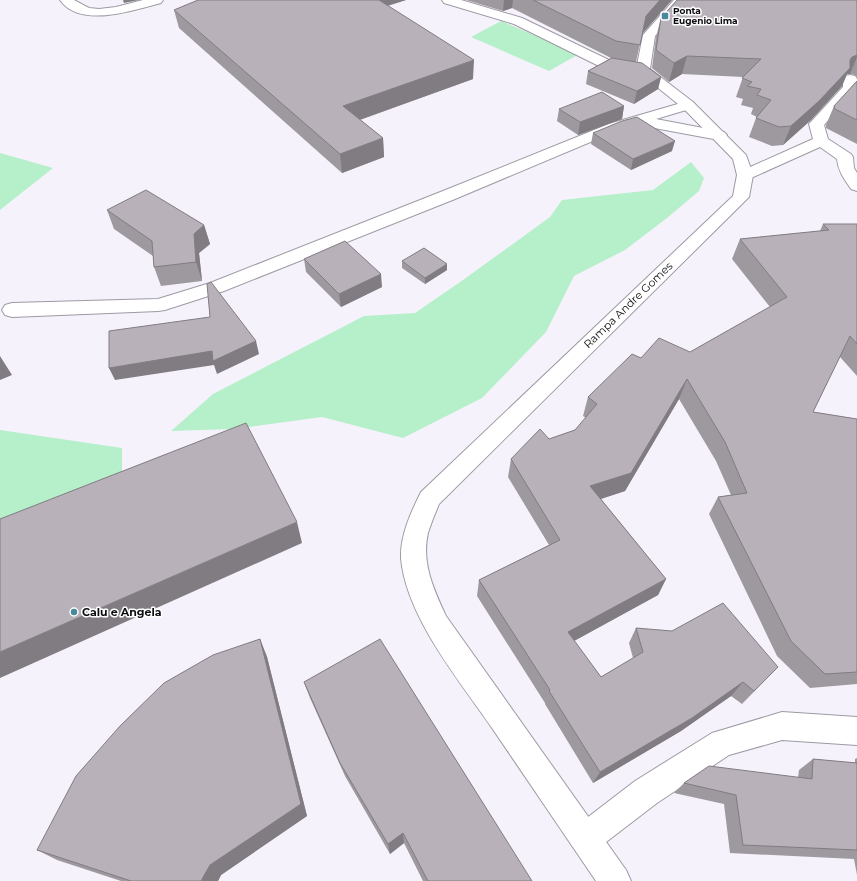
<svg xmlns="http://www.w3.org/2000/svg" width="857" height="881" viewBox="0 0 857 881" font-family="Montserrat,sans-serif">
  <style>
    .green { fill: #b5f0ca }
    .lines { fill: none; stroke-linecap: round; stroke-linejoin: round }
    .street-casing { stroke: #9e9aa3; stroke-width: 2 }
    .secondary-casing { stroke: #9e9aa3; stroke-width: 2 }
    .street { fill: #fff; fill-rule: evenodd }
    .secondary { fill: #fff; fill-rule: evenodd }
    .wall { fill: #9e989f }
    .shaded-wall { fill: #817c82 }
    .building { fill: #b8b1b9; stroke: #817c82 }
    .poi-dot { fill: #48899b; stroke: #fff; stroke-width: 1.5 }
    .labels { text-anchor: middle; stroke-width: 3; stroke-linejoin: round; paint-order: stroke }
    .far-poi-label { font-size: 9px; font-weight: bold; fill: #0c0b0e; stroke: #fff; text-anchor: start }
    .street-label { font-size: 11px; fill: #0c0b0e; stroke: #fff }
    .poi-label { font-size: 11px; font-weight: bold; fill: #0c0b0e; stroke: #fff; text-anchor: start }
  </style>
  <rect width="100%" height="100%" fill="#f6f2fc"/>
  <!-- green -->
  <path class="green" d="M501 21 579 54 549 71 471 37Z
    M0 153 53 168 0 210Z
    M691 162 704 178 699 191 667 218 625 250 574 276 546 332 482 398 403 438 322 417 233 429 171 431 213 394 364 316 415 313 463 280 550 217 562 200 653 190Z
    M0 430 122 448V471L52 504 0 522Z"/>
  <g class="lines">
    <defs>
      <path id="street" d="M60 0H74L89 8 99 9 116 7 143 0H163L161 3C134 10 80 29 60 0Z
        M442 0H461L522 18 609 60 637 65 639 68 637 71 632 72 601 67 514 24 444 3Z
        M850 75 855 76 857 79V88L824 125 828 139 851 154 853 157 854 168 857 173V191L851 189C845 180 838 171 837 159L820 147 751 178 745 180 739 178 737 175 739 172 813 139 809 124 843 87V79L845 76Z
        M688 101 693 102 695 105 693 108 656 119 724 132 727 135 724 138 719 140 638 125 619 130 455 199 224 291 165 310 158 311 12 317 5 315 2 310 5 305 12 303 158 299 210 283 443 191 609 124Z
        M782 712 857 717V745L782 740 729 755 657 803 597 849 586 853 575 849 571 838 575 827 635 781 712 733Z"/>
      <path id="secondary" d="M674 0H687L655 36 650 69 693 102 746 155 753 175 749 197 439 504C435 514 431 523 428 533 421 563 434 590 446 616L626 870 631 881H596C561 830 527 779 492 728 460 681 406 617 401 558 400 536 411 512 421 492L733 196 737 175 733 159 683 108 636 70 643 35Z"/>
    </defs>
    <!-- street casing -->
    <use href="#street" class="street-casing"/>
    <!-- secondary casing -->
    <use href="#secondary" class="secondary-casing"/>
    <!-- street -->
    <use href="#street" class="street"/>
    <!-- secondary -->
    <use href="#secondary" class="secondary"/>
  </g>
  <!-- wall -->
  <path class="wall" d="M198 0H406L388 6 473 79 360 120 383 138 384 157 342 173 179 28 174 10Z
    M466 0H672L642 34 636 62 661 77 658 89 634 104 586 84 588 71 611 58 512 8 503 11Z
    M857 0V77L855 75 850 74H847L842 86 811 120 783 145 772 146 749 137 756 118 757 117 751 114 753 108 741 105 743 99 736 97 743 77 682 74 669 82 652 68 656 37 661 18Z
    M857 81V144L826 128V125L834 106Z
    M624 106 622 119 578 135 557 121 559 109Z
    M593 133 672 151 631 170 591 144Z
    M107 210 204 225 210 244 199 253 202 281 161 286 154 267 153 256 114 229Z
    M823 224H857V376L840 357 813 412 857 419V684L810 688 777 656 709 514 718 497 731 495 716 461 679 399 625 491 601 499 666 579 658 595 574 641 601 677 633 658 629 643 636 628 778 667 742 704 731 696 681 731 593 783 545 704V703L477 596 479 580 549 545 508 477 511 459 549 439 575 430 586 418 583 416 588 397 641 358 690 352 770 307 732 259 740 239 820 231Z
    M304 259 382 287 341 307 306 272Z
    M402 261 447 264V270L425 284 402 268Z
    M260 639 267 657 307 816 221 875 218 881H121L57 860 37 850Z
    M304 682 532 881H423L404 843 390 854 345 776 310 698Z
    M857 758V875L854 859 730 853 724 804 674 793 684 783 798 778 799 770 813 759 855 763V759Z"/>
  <!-- shaded-wall -->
  <path class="shaded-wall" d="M123 0H139L124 3Z
    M369 0H406L369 11Z
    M504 0H513L512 8 503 11Z
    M660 0H672L642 34 646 16Z
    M857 55V57L850 74H847L842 86 811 120 783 145 791 126 850 60 852 57Z
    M687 56 682 74 669 82 674 63Z
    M474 60 473 79 345 125 343 106Z
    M661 77 658 89 634 104 637 91Z
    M624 106 622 119 578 135 580 122Z
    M383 138 384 157 342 173 340 154Z
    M675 141 672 151 631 170 633 159Z
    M204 225 210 244 199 253 202 281 196 262 194 234Z
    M447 264V270L425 284V278Z
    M381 274 382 287 341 307 339 294Z
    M256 341 259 354 217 374 214 365 115 380 109 368Z
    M0 356 12 375 0 380Z
    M687 379 679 399 625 491 585 504 590 486Z
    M297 522 302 543 0 678V652Z
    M666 579 658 595 563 647 568 632Z
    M260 639 267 657 307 816 221 875 218 881H201Z
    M743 682 731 696 681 731 593 783 600 772Z
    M403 833 404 843 390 854 388 844Z"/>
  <!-- building -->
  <path class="building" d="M198 0H379L474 60 343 106 383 138 340 154 174 10Z
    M533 0H660L646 16 640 45 616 41Z
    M677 0H857V55L852 57 850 60V68L819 101 791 126 779 127 756 118 771 100 757 95 761 89 747 86 752 82 742 78 761 59 687 56 674 63 656 50 661 18Z
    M612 58 642 63 661 77 637 91 588 71Z
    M857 81V120L835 109 834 106Z
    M602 92 624 106 580 122 559 109Z
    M637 117 675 141 633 159 593 133 622 121Z
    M146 190 204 225 194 234 196 262 154 267 152 241 107 210Z
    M823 224H857V344L850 336 813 412 857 419V672L825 674 791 641 718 497 747 493 725 442 687 379 631 473 590 486 666 579 568 632 601 677 643 652 636 628 672 631 723 603 778 667 754 691 743 682 692 718 600 772 549 691 550 690 479 580 560 540 511 459 540 429 549 439 575 430 597 404 588 397 632 354 641 358 659 338 690 352 787 297 740 239 829 230Z
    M345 241 381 274 339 294 304 259Z
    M424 248 447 264 425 278 402 261Z
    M211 282 256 341 213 361 212 351 109 368V331L210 317 207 284Z
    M246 423 297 522 0 652V519Z
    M260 639 301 804 210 865 201 881H131L37 850 76 776 120 726 164 683 213 655Z
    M380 639 532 881H428L403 833 388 844 340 763 304 682Z
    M813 759 857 763V850L743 845 736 795 684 783 709 766 812 779Z"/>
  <!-- markers -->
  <g class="poi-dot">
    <rect x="661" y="12" width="8" height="8" rx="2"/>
    <circle cx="74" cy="612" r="4"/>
  </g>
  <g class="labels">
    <!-- far-poi labels -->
    <g class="far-poi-label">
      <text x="673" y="14">Ponta<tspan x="673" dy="10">Eugenio Lima</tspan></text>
    </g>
    <!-- street labels -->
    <g class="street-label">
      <text transform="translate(628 305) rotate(-44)" y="4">Rampa Andre Gomes</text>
    </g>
    <!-- poi labels -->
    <g class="poi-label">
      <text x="82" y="616">Calu e Angela</text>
    </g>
  </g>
</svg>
